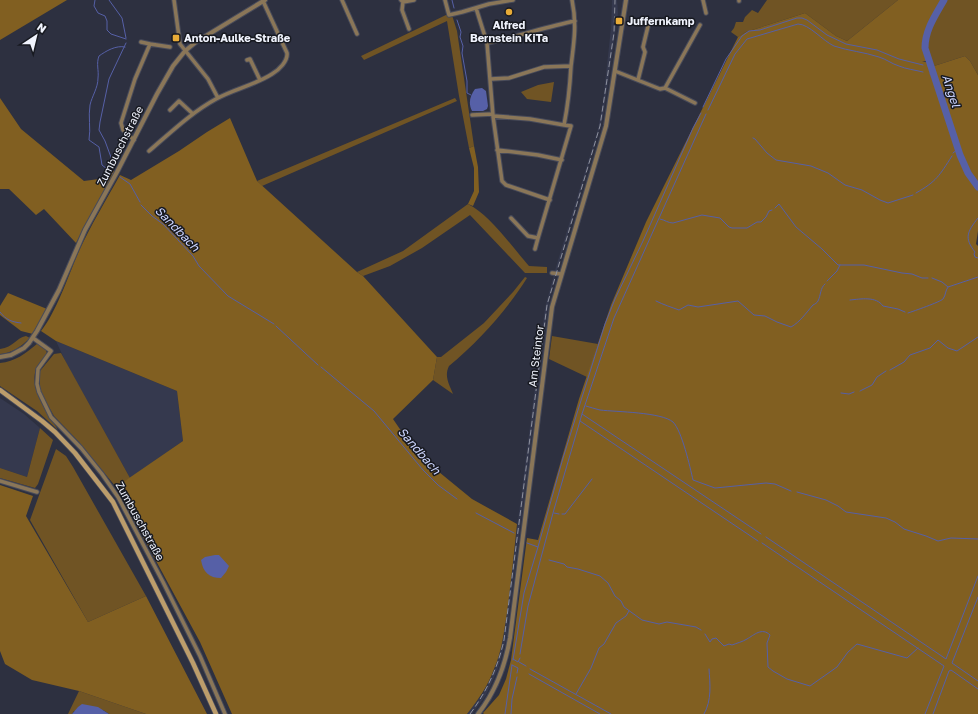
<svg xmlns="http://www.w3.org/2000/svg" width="978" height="714" viewBox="0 0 978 714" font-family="'Golos Text',sans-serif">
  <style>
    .built { fill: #35394e }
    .green { fill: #705424 }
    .forest { fill: #815f21 }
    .water { fill: #5660a7 }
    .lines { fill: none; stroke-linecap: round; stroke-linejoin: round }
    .stream { stroke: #5660a7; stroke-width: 1 }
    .river { stroke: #5660a7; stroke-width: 7 }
    .minor-casing { stroke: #484b5a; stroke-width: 5.5 }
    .tertiary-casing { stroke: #484b5a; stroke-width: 6 }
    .secondary-casing { stroke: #484b5a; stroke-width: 6 }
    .minor { stroke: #8a7658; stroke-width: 3.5 }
    .tertiary { stroke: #8a7658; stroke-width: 4 }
    .secondary { stroke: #bc9d6b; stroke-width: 4.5 }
    .rail { stroke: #8f929f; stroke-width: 1; stroke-dasharray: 6 3; stroke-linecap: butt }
    .poi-dot { fill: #e8ab37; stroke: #171920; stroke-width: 1.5 }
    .labels { text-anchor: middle; stroke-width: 3; stroke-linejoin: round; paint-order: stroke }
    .poi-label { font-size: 11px; font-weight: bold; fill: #f0f3fd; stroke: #171920; text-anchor: start }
    .street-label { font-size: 11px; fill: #f0f3fd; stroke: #171920 }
    .water-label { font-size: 12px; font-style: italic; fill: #ccd4fd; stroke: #171920 }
  </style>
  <rect width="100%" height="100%" fill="#2d3040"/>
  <!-- built -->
  <path class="built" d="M612 0H617L618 13 603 117 552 287 548 307 506 640 498 669 486 695 472 714H467L483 693 490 680 495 668 503 639 545 308 556 267 598 129 603 102 611 28Z
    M56 341 177 391 183 441 130 478 67 365Z
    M0 398 24 414 40 428 27 477 0 468Z"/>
  <!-- green -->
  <path class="green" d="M767 0H898L847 41 836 36 805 13 746 32 738 37 731 32 734 28 736 22H743L745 17 752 10 758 13Z
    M945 0H978V75L970 61 965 56 934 66C932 60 929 54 928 47 925 32 938 13 945 0Z
    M446 15H452L457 31 474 146 469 148 459 96 447 21 364 60 361 56Z
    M554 82 551 102 527 99 521 92 538 85Z
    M455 98 457 101 262 186 257 181Z
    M468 204C489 214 513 248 529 266L547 267V273H525L470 215 422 248 390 266 363 276 357 272 403 251Z
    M525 277 527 278C506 311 479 341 449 366 444 376 449 384 453 394L433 380 437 357H441L484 323 513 292Z
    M26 336 30 338C20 347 13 353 0 354V349C14 347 16 338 26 336Z
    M552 336 598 344 587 377 549 359Z
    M38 343 46 350 47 354C44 358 38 364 36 369 29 391 48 412 58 430L37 411 0 386V363C15 362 26 353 38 343Z
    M61 353 130 478 116 487 78 441 54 416 40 391V371L54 354Z
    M40 428 53 440 38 484 35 488 0 478V468L27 477Z
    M56 449 66 456 73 467 146 596 88 622 30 520Z
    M79 691 146 714H109L103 710 74 711 72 714H68Z"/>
  <!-- forest -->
  <path class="forest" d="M0 0H67L0 40Z
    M898 0H941L924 37 925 50 928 61H922L929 63 934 66 965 56 970 61 978 75V231L976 244 978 246V714H484L483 713 499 695 506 679 511 660 527 538 538 540 579 399 611 305 646 222 738 37 746 32 805 13 836 36 847 41Z
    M0 98 21 129 84 181 99 179 109 177 112 170 115 172 76 243 44 209 36 215 9 189H0Z
    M230 118 257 181 357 272 363 276 437 357 433 380 393 419 417 454 472 499 517 524C514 553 511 583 507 612 504 632 502 651 494 669 488 686 478 700 467 714H232L200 642 116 487 183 441 177 391 56 341 41 331C57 311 68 276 79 251 91 225 106 200 120 175L131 180 179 151 207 132Z
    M474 146 478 167 479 192 473 206 468 204 474 191V168L469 148Z
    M8 293 47 309 33 334 21 331 0 315V306Z
    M0 485 33 496 26 516 88 622 146 596 207 714H146L79 691 32 680 5 664 0 651Z"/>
  <!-- water -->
  <path class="water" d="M482 88 486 91 488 106 487 109 483 111H472C468 103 470 96 475 89Z
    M215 555H219L229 566 226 572 221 578C209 578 203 572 201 560L205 557Z
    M82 704 98 707 109 714H72L78 707Z"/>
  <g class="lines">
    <!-- stream -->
    <path class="stream" d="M95 0 94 6 98 13 105 16 107 21V30L111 34 126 39
      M109 0 122 18 126 38
      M452 0 454 8
      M457 20 461 32 460 37 463 46 462 53 467 81V93L471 95
      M928 66H930
      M930 74H933
      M703 107 726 59 742 36 749 31 760 30 797 18H802L807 20 827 35 846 44 877 50 899 59 923 65
      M708 110 735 54 747 39 798 24C809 24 823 41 834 46 849 51 864 52 879 57 886 59 892 64 899 66 906 69 915 70 923 72
      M753 138 755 139 767 153 776 160 811 166 828 173 845 185 862 190 880 200 888 203 913 195
      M953 153 958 149
      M112 172V160L105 141 99 130 100 122 109 79 126 43
      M112 173 102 165 99 147 89 140C91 128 88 117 90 105 92 96 98 88 98 78 99 70 96 64 99 56 106 51 116 45 125 47
      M120 177 130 184 140 202
      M916 193C937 181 939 176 952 156
      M141 205 152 216 163 224 193 256 199 266 228 296 274 324
      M775 208 779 204 796 227 822 249 838 265H864L902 273 912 274 922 278H928
      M978 218C967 232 964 238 975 252L974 254 975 257 978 258
      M660 219C665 220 668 223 673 223L702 215 720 218 729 227 732 228H747L757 222H761L766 217 769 211 772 210
      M932 278 942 282 948 287 978 277
      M827 281 837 271 840 265
      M850 300C861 299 876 296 883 306L898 309 905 312
      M656 301C664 305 671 307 679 310L688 305 698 307 738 301 754 315 765 316 777 322 791 327C800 322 806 313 813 305 815 304 817 303 818 301 821 295 820 288 825 284
      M0 312C6 320 12 322 21 323
      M908 313C914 311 940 302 943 299 946 295 945 291 948 287
      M276 326 318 365
      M321 367 374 411 423 470 438 485 457 499
      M890 370 904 362 910 355 930 348 938 340 948 348 957 351 978 337
      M860 391 872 385 877 377 886 371
      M841 393 849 394 854 392
      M586 406C590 407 595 409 600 410 617 412 661 412 673 422 682 431 690 467 693 480L715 488 766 483 775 484 791 491
      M582 414 761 534
      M580 421 758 541
      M797 492 826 500 838 506 846 512 886 518 895 522 904 529 926 536 938 541 951 538 978 539
      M476 513 514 533
      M554 513 559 514
      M562 514H565L592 479
      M766 537 946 659 978 576
      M762 543 944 666 925 714
      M538 547 563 458 605 324 615 299 643 241 693 128 701 113
      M549 560 564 564 567 567 578 569 600 576 608 583 615 596 621 601 624 607 642 620 659 624 667 622 696 627 701 630
      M978 597 952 663 978 681
      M705 634 710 642 712 639 716 638 724 646 729 644 732 645C737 643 742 642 747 639 754 635 762 627 770 635L767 643 768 667 773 671 787 679 810 686 837 667 848 652 857 644 907 658 918 648
      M520 654 528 606 553 513 582 414 614 318 706 114
      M513 659 518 662 520 658
      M513 660 524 593 538 547 527 543
      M519 662 526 666
      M512 665 518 668 517 673
      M530 669 611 714
      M529 674 600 714
      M576 694 591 668 599 648 604 644 616 623 626 616 629 611
      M505 714 512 665
      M511 714 512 699 517 677
      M704 714C712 700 710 684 709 669
      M933 714 949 671 951 670 978 689"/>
    <!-- river -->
    <path class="river" d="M944 0C935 16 925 30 925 48L960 155 968 173 978 187"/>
    <defs>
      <path id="minor" d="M174 0 180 44 208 79 218 98
        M342 0 357 34
        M401 0 403 2 402 10 409 29
        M445 0 449 15 462 12 489 4 513 0
        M703 0 706 13
        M739 1V0
        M403 2 414 0
        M476 8 487 43 493 116 502 181 506 185 550 200
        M141 42 150 44
        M487 43C517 37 545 27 575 21
        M247 60 250 59 260 80
        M615 71 660 89 665 88 700 25
        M491 79 509 78 544 67 571 66
        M638 80 645 52 643 47 649 22
        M665 88 695 103
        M170 110 179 101 193 114
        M472 115 493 114
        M493 116 530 119 564 125
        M134 140 123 130 121 123 135 79 150 44 170 47
        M497 150 538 155 562 160
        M149 151C170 133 192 112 216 99 234 89 255 85 272 74 279 70 288 61 287 53L263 1
        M511 218 528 236 538 238 571 126 564 125C568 105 570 85 571 66 574 42 577 24 572 0
        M535 249 538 238
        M552 273 561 274
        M33 338 51 351 38 369 37 384 39 392 51 417 81 448 102 474 118 497 163 582 200 656 225 714
        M0 481 37 492"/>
      <path id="tertiary" d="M0 357 11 355 24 348 29 343 37 331 59 290 85 230 117 172 157 94 173 66 185 51 196 42 265 0
        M478 714C496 691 505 667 510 638L552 307 606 126 626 0"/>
      <path id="secondary" d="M0 390 42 421 55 432 75 453 113 502 193 663 216 714"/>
    </defs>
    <!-- minor casing -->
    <use href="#minor" class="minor-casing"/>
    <!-- tertiary casing -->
    <use href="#tertiary" class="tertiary-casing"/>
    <!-- secondary casing -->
    <use href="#secondary" class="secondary-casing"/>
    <!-- minor -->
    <use href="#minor" class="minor"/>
    <!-- tertiary -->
    <use href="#tertiary" class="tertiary"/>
    <!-- secondary -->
    <use href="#secondary" class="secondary"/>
    <!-- rail -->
    <path class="rail" d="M470 714C487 691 498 667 504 640L547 305 600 126 614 33 615 0"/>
  </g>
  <!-- markers -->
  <g class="poi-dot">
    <circle cx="509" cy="12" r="4"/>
    <rect x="615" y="17" width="8" height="8" rx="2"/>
    <rect x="172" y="34" width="8" height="8" rx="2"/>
  </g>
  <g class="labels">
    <!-- poi labels -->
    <g class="poi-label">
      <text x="627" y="25">Juffernkamp</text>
      <text x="509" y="29" text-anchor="middle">Alfred<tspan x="509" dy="13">Bernstein KiTa</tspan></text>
      <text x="184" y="42">Anton-Aulke-Straße</text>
    </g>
    <!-- street labels -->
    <g class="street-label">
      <text transform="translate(120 146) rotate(-63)" y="4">Zumbuschstraße</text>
      <text transform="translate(536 356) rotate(-83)" y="4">Am Steintor</text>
      <text transform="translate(140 521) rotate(61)" y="4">Zumbuschstraße</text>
    </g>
    <!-- water labels -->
    <g class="water-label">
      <text transform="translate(951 91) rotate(72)" y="4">Angel</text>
      <text transform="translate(177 229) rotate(46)" y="4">Sandbach</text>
      <text transform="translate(419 451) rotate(49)" y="4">Sandbach</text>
    </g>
  </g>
  <!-- north arrow -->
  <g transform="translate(36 36) rotate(35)" stroke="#171920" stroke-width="3" paint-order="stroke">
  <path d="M0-3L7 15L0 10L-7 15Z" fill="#f0f3fd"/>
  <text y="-6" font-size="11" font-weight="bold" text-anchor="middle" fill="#f0f3fd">N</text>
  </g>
</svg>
